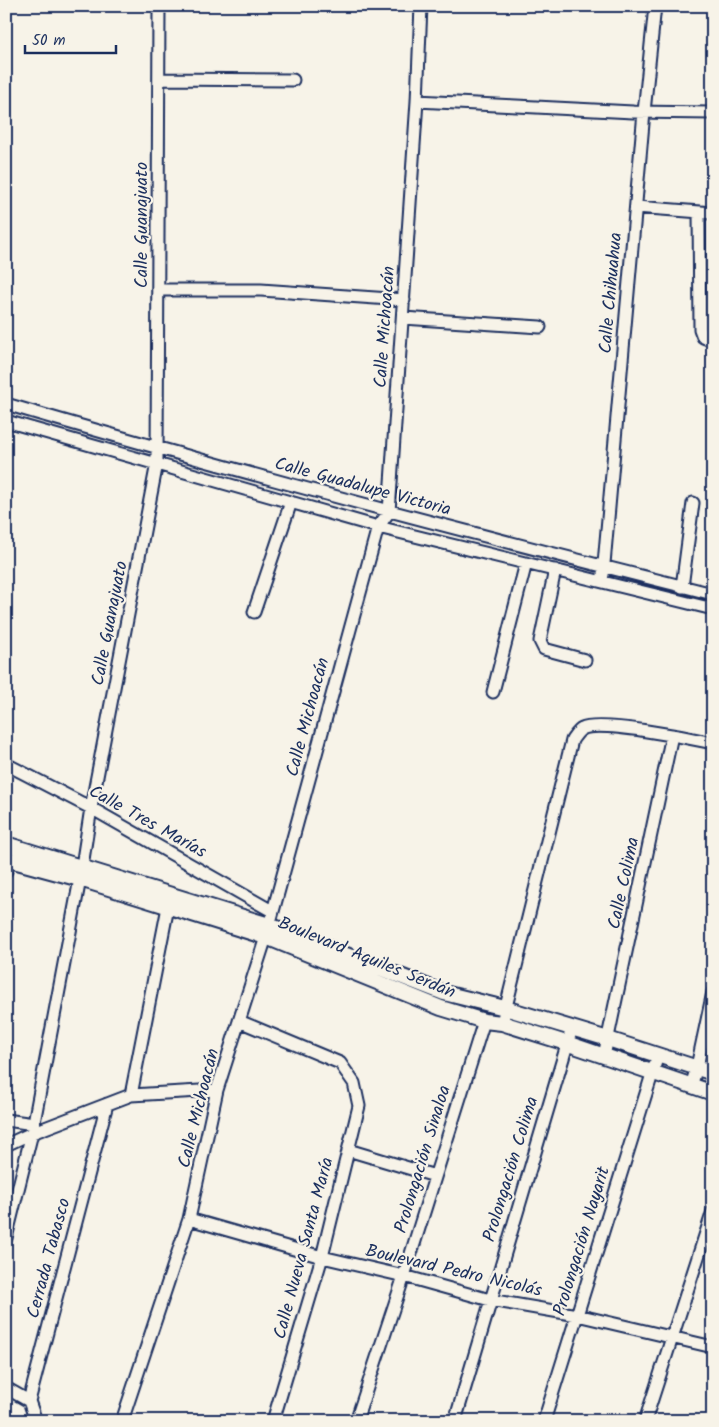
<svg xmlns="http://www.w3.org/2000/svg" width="719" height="1427" viewBox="0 0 719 1427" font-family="Kalam,sans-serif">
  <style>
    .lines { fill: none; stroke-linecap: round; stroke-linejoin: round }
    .minor-casing { stroke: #1b2f5e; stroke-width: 15 }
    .tertiary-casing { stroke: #1b2f5e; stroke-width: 18 }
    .minor { stroke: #f7f3e8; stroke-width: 11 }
    .tertiary { stroke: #f7f3e8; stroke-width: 14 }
    .labels { text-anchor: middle; stroke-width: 4.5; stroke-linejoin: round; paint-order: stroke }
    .street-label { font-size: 18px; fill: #1b2f5e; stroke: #f7f3e8 }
  </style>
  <rect width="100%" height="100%" fill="#f7f3e8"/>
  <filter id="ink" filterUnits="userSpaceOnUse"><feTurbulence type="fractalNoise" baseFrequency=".02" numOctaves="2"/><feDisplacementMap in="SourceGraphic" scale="10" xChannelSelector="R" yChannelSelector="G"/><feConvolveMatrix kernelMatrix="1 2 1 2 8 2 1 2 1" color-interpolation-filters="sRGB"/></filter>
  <g filter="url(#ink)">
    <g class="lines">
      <defs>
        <path id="minor" d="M159 79 293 80
          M417 101 633 112 713 113
          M636 207 713 213
          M699 212 700 329 703 337 713 341
          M159 290H261L404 300
          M403 318 540 327
          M6 404C240 473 476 535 713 594
          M6 421 378 527 713 609
          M555 570 540 641 544 649 585 660
          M603 575 644 112 655 6
          M682 587 693 503
          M254 612 291 502
          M493 692 526 563
          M6 764 91 808 272 911
          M6 871 9 860
          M239 1021 340 1063 354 1083 359 1106 322 1257 273 1421
          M502 1023 572 740C575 736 578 731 582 729 599 720 690 738 713 743
          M604 1056 672 735
          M691 1086 697 1067 713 992
          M131 1095 168 907
          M6 1120 34 1124
          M6 1145 32 1133 131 1095 217 1090
          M348 1150 435 1176
          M189 1219 322 1257 404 1276 490 1300 577 1315 713 1347
          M6 1238 32 1133 80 879 91 808 157 463 159 6
          M6 1388 29 1401
          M36 1421 29 1401 107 1104
          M122 1421 189 1219 217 1090 266 937 378 527 389 512 417 101 421 6
          M356 1421 404 1276 484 1021
          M455 1421 572 1028
          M544 1421 658 1055
          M645 1421 713 1211"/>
        <path id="tertiary" d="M6 844 269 925 444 993 505 1008 608 1039 713 1073
          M6 859 80 879 266 937 441 1008 484 1021 502 1023 566 1043 713 1093"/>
      </defs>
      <!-- minor casing -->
      <use href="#minor" class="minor-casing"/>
      <!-- tertiary casing -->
      <use href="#tertiary" class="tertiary-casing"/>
      <!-- minor -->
      <use href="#minor" class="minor"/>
      <!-- tertiary -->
      <use href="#tertiary" class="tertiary"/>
    </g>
  </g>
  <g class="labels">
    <!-- street labels -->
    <g class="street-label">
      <text transform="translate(141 225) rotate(-90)" y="6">Calle Guanajuato</text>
      <text transform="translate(610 293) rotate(-85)" y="6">Calle Chihuahua</text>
      <text transform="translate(384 327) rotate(-86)" y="6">Calle Michoacán</text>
      <text transform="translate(363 486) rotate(15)" y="6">Calle Guadalupe Victoria</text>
      <text transform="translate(109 623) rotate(-79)" y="6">Calle Guanajuato</text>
      <text transform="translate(307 717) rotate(-75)" y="6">Calle Michoacán</text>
      <text transform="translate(148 821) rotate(29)" y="6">Calle Tres Marías</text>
      <text transform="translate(623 883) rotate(-78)" y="6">Calle Colima</text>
      <text transform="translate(367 957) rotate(22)" y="6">Boulevard Aquiles Serdán</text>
      <text transform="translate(198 1108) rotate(-76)" y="6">Calle Michoacán</text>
      <text transform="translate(422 1159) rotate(-73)" y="6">Prolongación Sinaloa</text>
      <text transform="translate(510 1169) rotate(-73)" y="6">Prolongación Colima</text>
      <text transform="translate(581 1241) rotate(-73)" y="6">Prolongación Nayarit</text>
      <text transform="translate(303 1248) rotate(-75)" y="6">Calle Nueva Santa María</text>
      <text transform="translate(48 1258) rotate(-75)" y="6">Cerrada Tabasco</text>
      <text transform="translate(454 1270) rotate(13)" y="6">Boulevard Pedro Nicolás</text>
    </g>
  </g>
  <!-- margin -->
  <rect width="719" height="1427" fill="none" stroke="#f7f3e8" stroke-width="25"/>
  <rect x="12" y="12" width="694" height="1402" fill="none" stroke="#1b2f5e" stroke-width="2" filter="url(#ink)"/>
  <!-- scale -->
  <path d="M25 45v8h91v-8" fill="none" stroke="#1b2f5e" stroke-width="2.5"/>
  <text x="32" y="45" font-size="15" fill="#1b2f5e" stroke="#f7f3e8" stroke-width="4" paint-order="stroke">50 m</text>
</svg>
